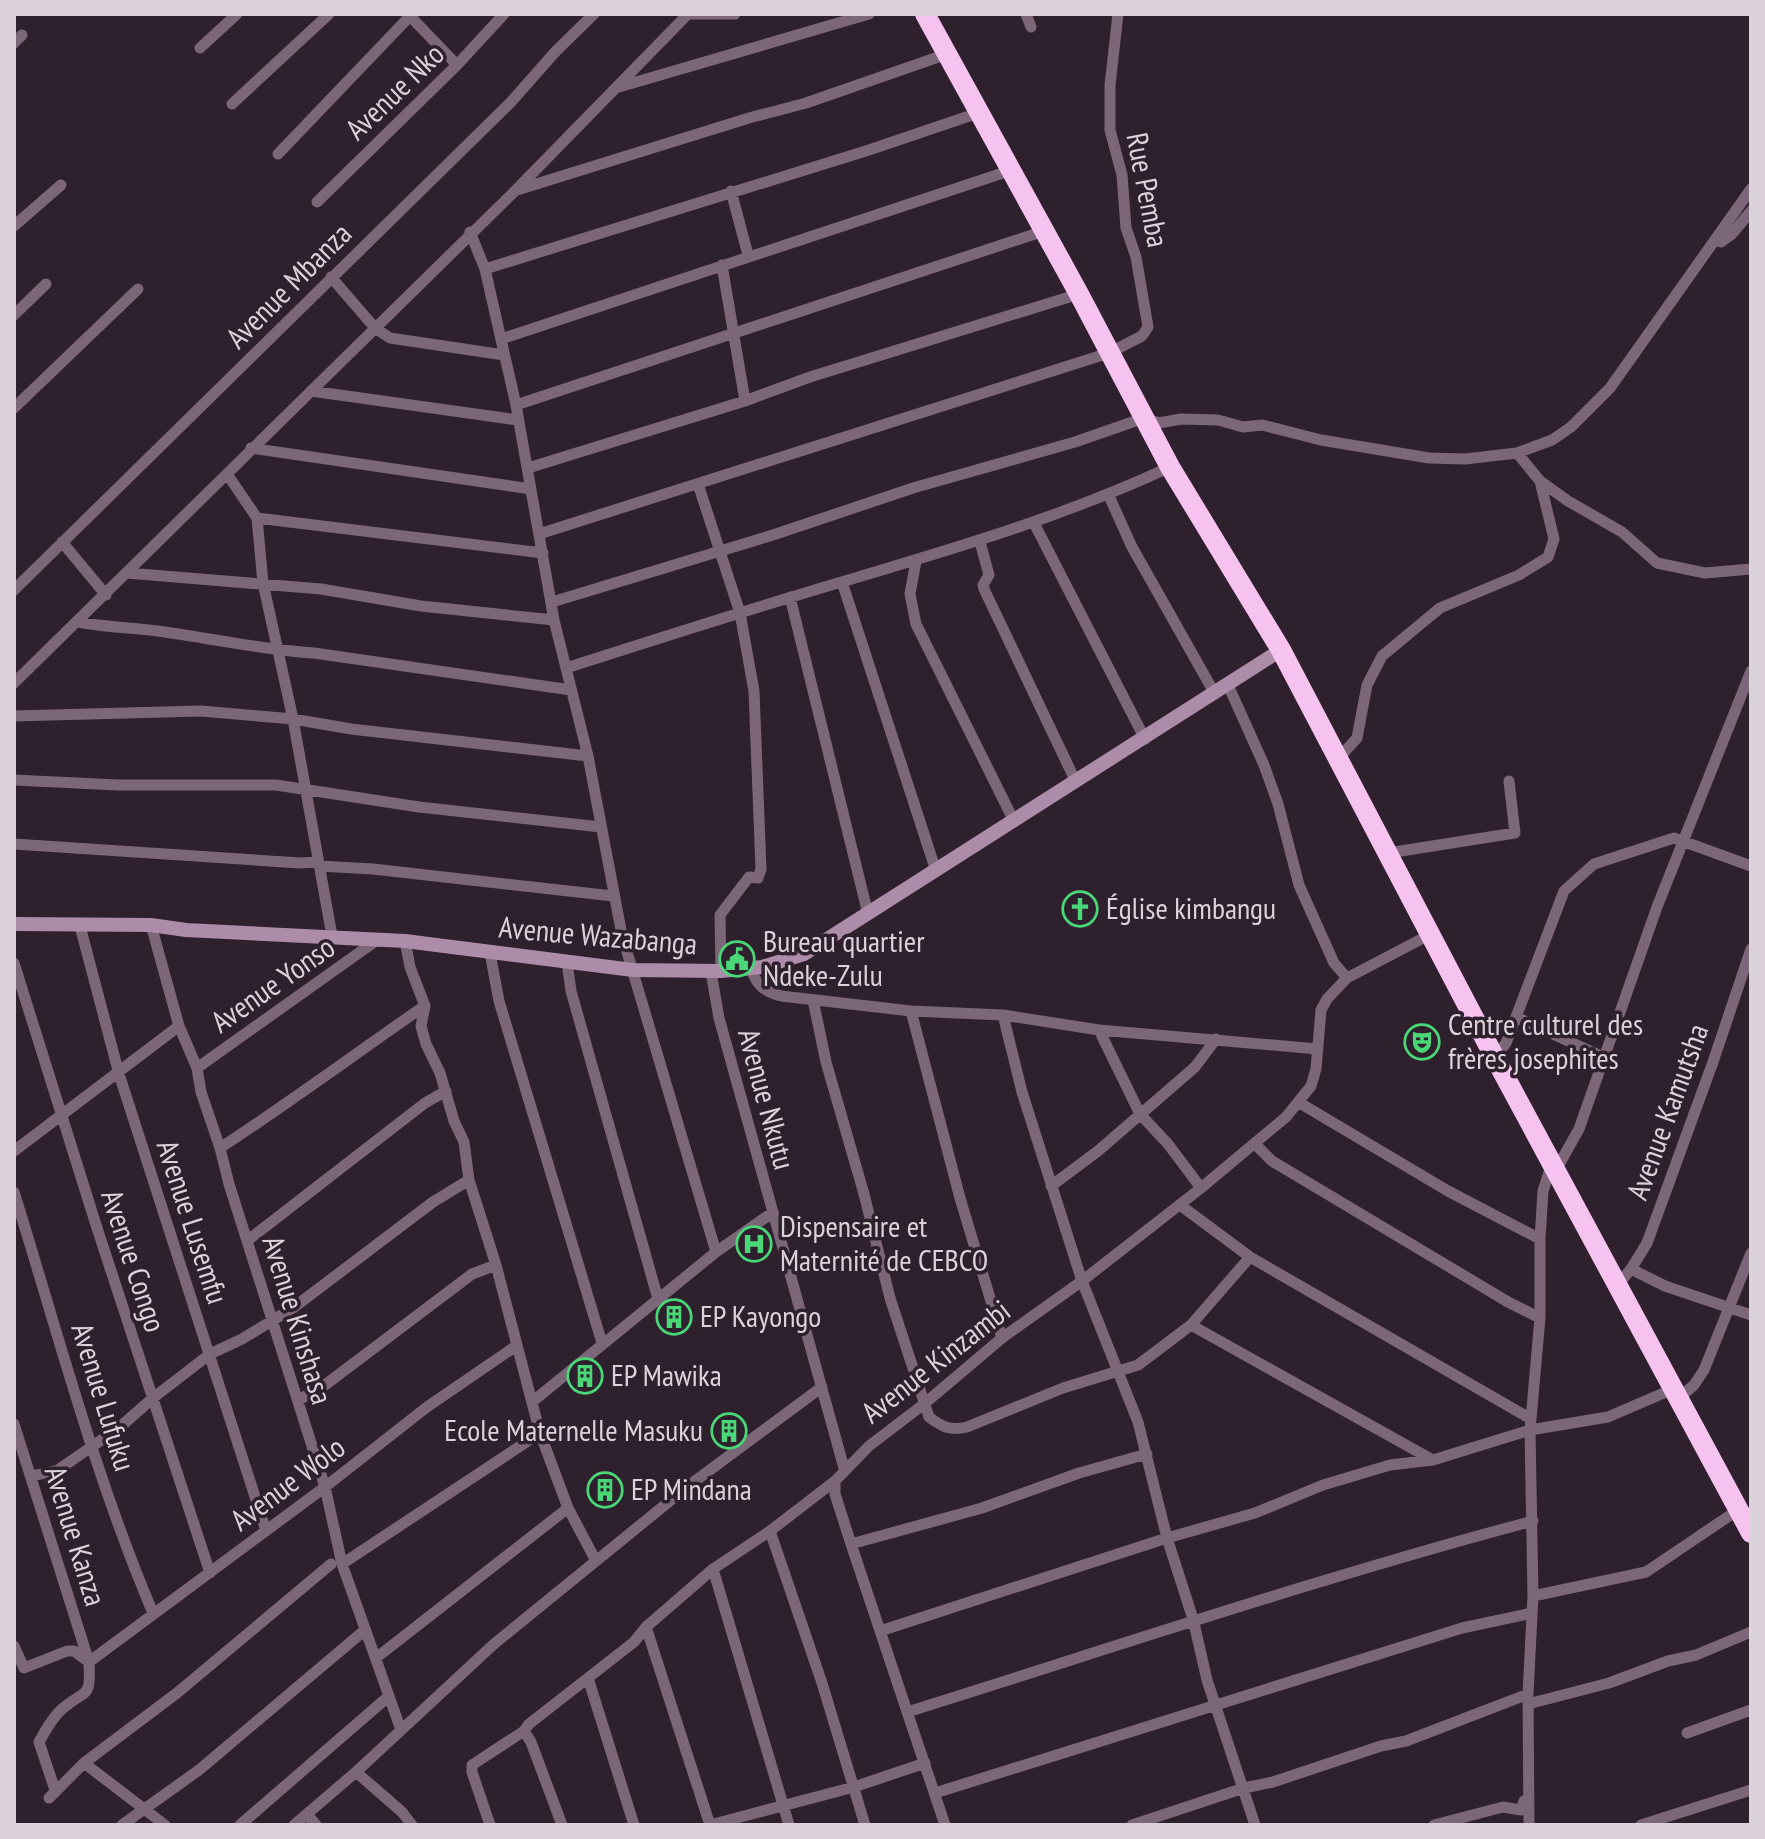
<svg xmlns="http://www.w3.org/2000/svg" width="1765" height="1839" viewBox="0 0 1765 1839" font-family="'PT Sans Narrow',sans-serif">
  <style>
    .lines { fill: none; stroke-linecap: round; stroke-linejoin: round }
    .street { stroke: #7c6779; stroke-width: 11 }
    .secondary { stroke: #ad8ca9; stroke-width: 14 }
    .highway { stroke: #f6c2ef; stroke-width: 20 }
    .labels { text-anchor: middle; stroke-width: 7; stroke-linejoin: round; paint-order: stroke }
    .street-label { font-size: 30px; fill: #dcd2da; stroke: #2e202c }
    .poi-label { font-size: 30px; fill: #dcd2da; stroke: #2e202c; text-anchor: start }
  </style>
  <rect width="100%" height="100%" fill="#2e202c"/>
  <g class="lines">
    <!-- street -->
    <path class="street" d="M408 14 457 65
      M688 14H735
      M1026 14 1031 27
      M14 43 22 35
      M200 48 237 14
      M619 87 869 14
      M232 104 329 14
      M278 154 412 14
      M517 190 749 118 806 103 947 54
      M731 191 748 255
      M317 202 457 65 504 14
      M14 226 61 185
      M470 232 485 269 516 405 554 620 588 756 622 935 716 1252
      M1721 242 1732 234 1751 211
      M722 265 745 401
      M485 269 869 150 978 113
      M331 277 375 328 390 338 504 355
      M14 315 46 284
      M501 339 1012 170
      M311 391 518 420
      M516 405 1044 231
      M14 408 138 289
      M251 448 531 489
      M1517 453 1540 481 1568 501 1622 532 1657 563 1705 573 1751 569
      M528 468 745 401 810 377 1079 294
      M227 474 257 518 263 583 293 719 332 936
      M698 484 740 613 754 691 761 869 758 878 749 877 720 915 721 971
      M1109 496 1132 547 1215 694
      M257 518 543 553
      M1034 523 1145 739
      M539 534 1109 353 1142 336 1148 327 1136 257 1126 228 1122 175 1110 130V85L1118 14
      M62 542 106 595
      M980 542 989 575 983 585 984 589 1076 782
      M916 561 910 594 916 624 1014 821
      M127 573 321 589 421 606 554 620
      M842 582 936 871
      M14 590 510 103 556 51 594 14
      M790 597 868 914
      M552 602 776 534 913 488 1075 442 1144 418 1159 423 1181 419 1218 420 1243 427 1262 425 1321 440 1429 458 1465 459 1517 453 1552 440 1571 427 1610 388 1751 189
      M78 622C107 628 135 627 165 632 215 639 264 650 314 653L571 690
      M566 668C657 639 747 610 838 583 952 549 1063 517 1170 467
      M14 683 515 191 688 14
      M1228 685 1264 765 1278 804 1299 885 1334 963 1347 978
      M14 716 201 711 293 719 351 729 588 756
      M1338 759 1357 738 1367 685 1382 656 1440 608 1519 575 1548 557 1554 539 1540 481
      M14 780 118 785H276L419 807 601 827
      M14 844 300 863 318 862
      M1388 853 1515 833 1509 781
      M319 866 373 869 613 896
      M151 925 179 1026 197 1068 201 1092 220 1148 229 1184 325 1487 342 1564 401 1730
      M80 926 119 1074 266 1531
      M405 941 410 967 425 1006 421 1026 426 1044 440 1073 454 1121 464 1142 469 1180 496 1265 540 1433 568 1508 596 1561
      M490 953 499 1001 602 1343
      M567 962 571 991 658 1299
      M14 963 97 1228 210 1573
      M751 969C757 986 764 991 781 996L911 1011 1003 1015 1099 1030 1318 1049
      M711 972 719 1018 844 1468
      M813 1000 826 1062 864 1194 890 1298 929 1417C942 1427 950 1431 967 1427L1063 1388 1138 1365 1191 1325 1250 1257
      M911 1011 960 1198 1002 1338
      M1003 1015 1022 1092 1082 1281 1138 1422 1167 1538 1193 1619 1207 1680 1255 1825
      M1516 1017 1603 1057
      M1099 1030 1140 1114 1168 1144 1201 1188
      M1495 1058 1506 1043 1516 1017 1564 891 1594 864 1674 838 1751 866
      M197 1068 377 940
      M1298 1102 1448 1191 1540 1239
      M1255 1144 1272 1161 1508 1302 1540 1318
      M220 1148C289 1103 355 1054 423 1007
      M14 1151 179 1026
      M1556 1170 1579 1129 1657 907 1751 671
      M1051 1186 1098 1151 1195 1067 1216 1039
      M14 1192C58 1333 95 1477 153 1613
      M1180 1205 1250 1257 1531 1419
      M247 1241 425 1103 446 1091
      M1631 1269 1665 1286 1751 1315
      M1617 1286 1631 1269 1647 1243 1713 1062 1751 949
      M1191 1325 1431 1459
      M1678 1399 1694 1385 1704 1370 1751 1253
      M298 1400 321 1388 472 1274 496 1265
      M532 1402 716 1252 772 1213
      M14 1424 89 1662C91 1701 86 1688 62 1709 53 1717 45 1731 39 1742L55 1790
      M32 1476 58 1470 120 1427 153 1398 210 1354 242 1339 293 1308 433 1202 469 1180
      M835 1481V1494L851 1544 945 1825
      M770 1531 822 1683 865 1825
      M851 1544 982 1508 1079 1473 1147 1454
      M342 1564 540 1433
      M713 1569 789 1825
      M1533 1596 1646 1572 1738 1510
      M646 1627 710 1825
      M880 1631 1167 1538 1255 1513 1323 1485 1390 1465 1433 1460 1530 1430 1608 1417 1673 1389
      M14 1646 24 1668 67 1651H74L89 1662
      M376 1658 568 1508
      M89 1662 325 1487 427 1407 516 1346
      M588 1678 634 1825
      M1528 1704 1609 1683 1668 1661 1696 1655 1751 1632
      M907 1712C1115 1647 1322 1577 1533 1521
      M524 1731 531 1742 562 1825
      M1687 1733 1751 1710
      M84 1763 165 1825
      M356 1772 402 1812 412 1825
      M935 1793 1462 1628 1532 1613
      M49 1798 84 1763 177 1693 331 1564
      M307 1814 316 1825
      M122 1825 199 1770 365 1630
      M240 1825 389 1696
      M294 1825 356 1772 494 1644 687 1487 822 1387
      M490 1825 472 1772V1765L524 1731 529 1724 634 1642 646 1627 713 1569 770 1531 835 1481 869 1446 924 1404 1002 1338 1082 1281 1201 1188 1286 1117 1311 1086 1316 1069 1321 1010 1327 999 1347 978 1431 934
      M710 1825 854 1787 925 1763
      M1132 1825 1244 1788 1273 1782 1381 1746 1406 1741 1528 1694
      M1434 1825 1503 1807 1521 1810 1524 1801 1529 1800
      M1529 1825 1528 1694 1533 1596 1530 1430 1540 1318V1239L1543 1191 1552 1163
      M1641 1825 1751 1790"/>
    <!-- secondary -->
    <path class="secondary" d="M14 924 151 925 186 930 405 941 633 970 721 971 762 967 804 954 1281 650"/>
    <!-- highway -->
    <path class="highway" d="M925 14 1079 294 1170 467 1281 650 1495 1058 1751 1533"/>
  </g>
  <!-- icons -->
  <defs>
    <symbol id="church-ring" viewBox="-11 -11 22 22"><circle r="9.5" fill="#2e202c" stroke="#49d778" stroke-width="1.5"/><path d="M-1.2-6h2.4v3.5h3.3v2.4h-3.3V6h-2.4V-.1h-3.3v-2.4h3.3Z" fill="#49d778"/></symbol>
    <symbol id="civic-ring" viewBox="-11 -11 22 22"><circle r="9.5" fill="#2e202c" stroke="#49d778" stroke-width="1.5"/><path d="M-.6-6.5H3V-4.5H.6V-3L4-1V1h2V6H-6V1h2V-1L-.6-3ZM-1.2 2.5V6h2.4V2.5Z" fill="#49d778"/></symbol>
    <symbol id="theatre-ring" viewBox="-11 -11 22 22"><circle r="9.5" fill="#2e202c" stroke="#49d778" stroke-width="1.5"/><path d="M-5-5.5Q0-4 5-5.5V0Q5 5 0 6Q-5 5-5 0ZM-3.3-2.5H-1v1.5H-3.3ZM1-2.5H3.3v1.5H1ZM-2.8 1Q0 5.5 2.8 1Z" fill="#49d778"/></symbol>
    <symbol id="hospital-ring" viewBox="-11 -11 22 22"><circle r="9.5" fill="#2e202c" stroke="#49d778" stroke-width="1.5"/><path d="M-5-5h3v3.5h4V-5h3V5h-3V1.5h-4V5h-3Z" fill="#49d778"/></symbol>
    <symbol id="building-ring" viewBox="-11 -11 22 22"><circle r="9.5" fill="#2e202c" stroke="#49d778" stroke-width="1.5"/><path d="M-4-6H4V6H1V3H-1V6H-4ZM-2.5-4.3h1.7v1.8h-1.7ZM.8-4.3h1.7v1.8H.8ZM-2.5-1h1.7V.8h-1.7ZM.8-1h1.7V.8H.8Z" fill="#49d778"/></symbol>
  </defs>
  <g fill-rule="evenodd">
    <use href="#church-ring" x="1060" y="889" width="40" height="40"/>
    <use href="#civic-ring" x="717" y="939" width="40" height="40"/>
    <use href="#theatre-ring" x="1402" y="1022" width="40" height="40"/>
    <use href="#hospital-ring" x="734" y="1224" width="40" height="40"/>
    <use href="#building-ring" x="654" y="1297" width="40" height="40"/>
    <use href="#building-ring" x="565" y="1356" width="40" height="40"/>
    <use href="#building-ring" x="709" y="1411" width="40" height="40"/>
    <use href="#building-ring" x="585" y="1470" width="40" height="40"/>
  </g>
  <g class="labels">
    <!-- street labels -->
    <g class="street-label">
      <text transform="translate(395 92) rotate(-44)" y="10">Avenue Nko</text>
      <text transform="translate(1147 190) rotate(79)" y="10">Rue Pemba</text>
      <text transform="translate(289 286) rotate(-45)" y="10">Avenue Mbanza</text>
      <text transform="translate(598 936) rotate(5)" y="10">Avenue Wazabanga</text>
      <text transform="translate(273 985) rotate(-35)" y="10">Avenue Yonso</text>
      <text transform="translate(766 1099) rotate(75)" y="10">Avenue Nkutu</text>
      <text transform="translate(1668 1112) rotate(-70)" y="10">Avenue Kamutsha</text>
      <text transform="translate(192 1222) rotate(72)" y="10">Avenue Lusemfu</text>
      <text transform="translate(133 1261) rotate(72)" y="10">Avenue Congo</text>
      <text transform="translate(297 1320) rotate(73)" y="10">Avenue Kinshasa</text>
      <text transform="translate(936 1362) rotate(-38)" y="10">Avenue Kinzambi</text>
      <text transform="translate(103 1397) rotate(73)" y="10">Avenue Lufuku</text>
      <text transform="translate(288 1484) rotate(-37)" y="10">Avenue Wolo</text>
      <text transform="translate(75 1536) rotate(73)" y="10">Avenue Kanza</text>
    </g>
    <!-- poi labels -->
    <g class="poi-label">
      <text x="1106" y="919">Église kimbangu</text>
      <text x="763" y="952">Bureau quartier<tspan x="763" dy="34">Ndeke-Zulu</tspan></text>
      <text x="1448" y="1035">Centre culturel des<tspan x="1448" dy="34">frères josephites</tspan></text>
      <text x="780" y="1237">Dispensaire et<tspan x="780" dy="34">Maternité de CEBCO</tspan></text>
      <text x="700" y="1327">EP Kayongo</text>
      <text x="611" y="1386">EP Mawika</text>
      <text x="703" y="1441" text-anchor="end">Ecole Maternelle Masuku</text>
      <text x="631" y="1500">EP Mindana</text>
    </g>
  </g>
  <!-- border -->
  <rect width="1765" height="1839" fill="none" stroke="#dcd2da" stroke-width="32"/>
</svg>
